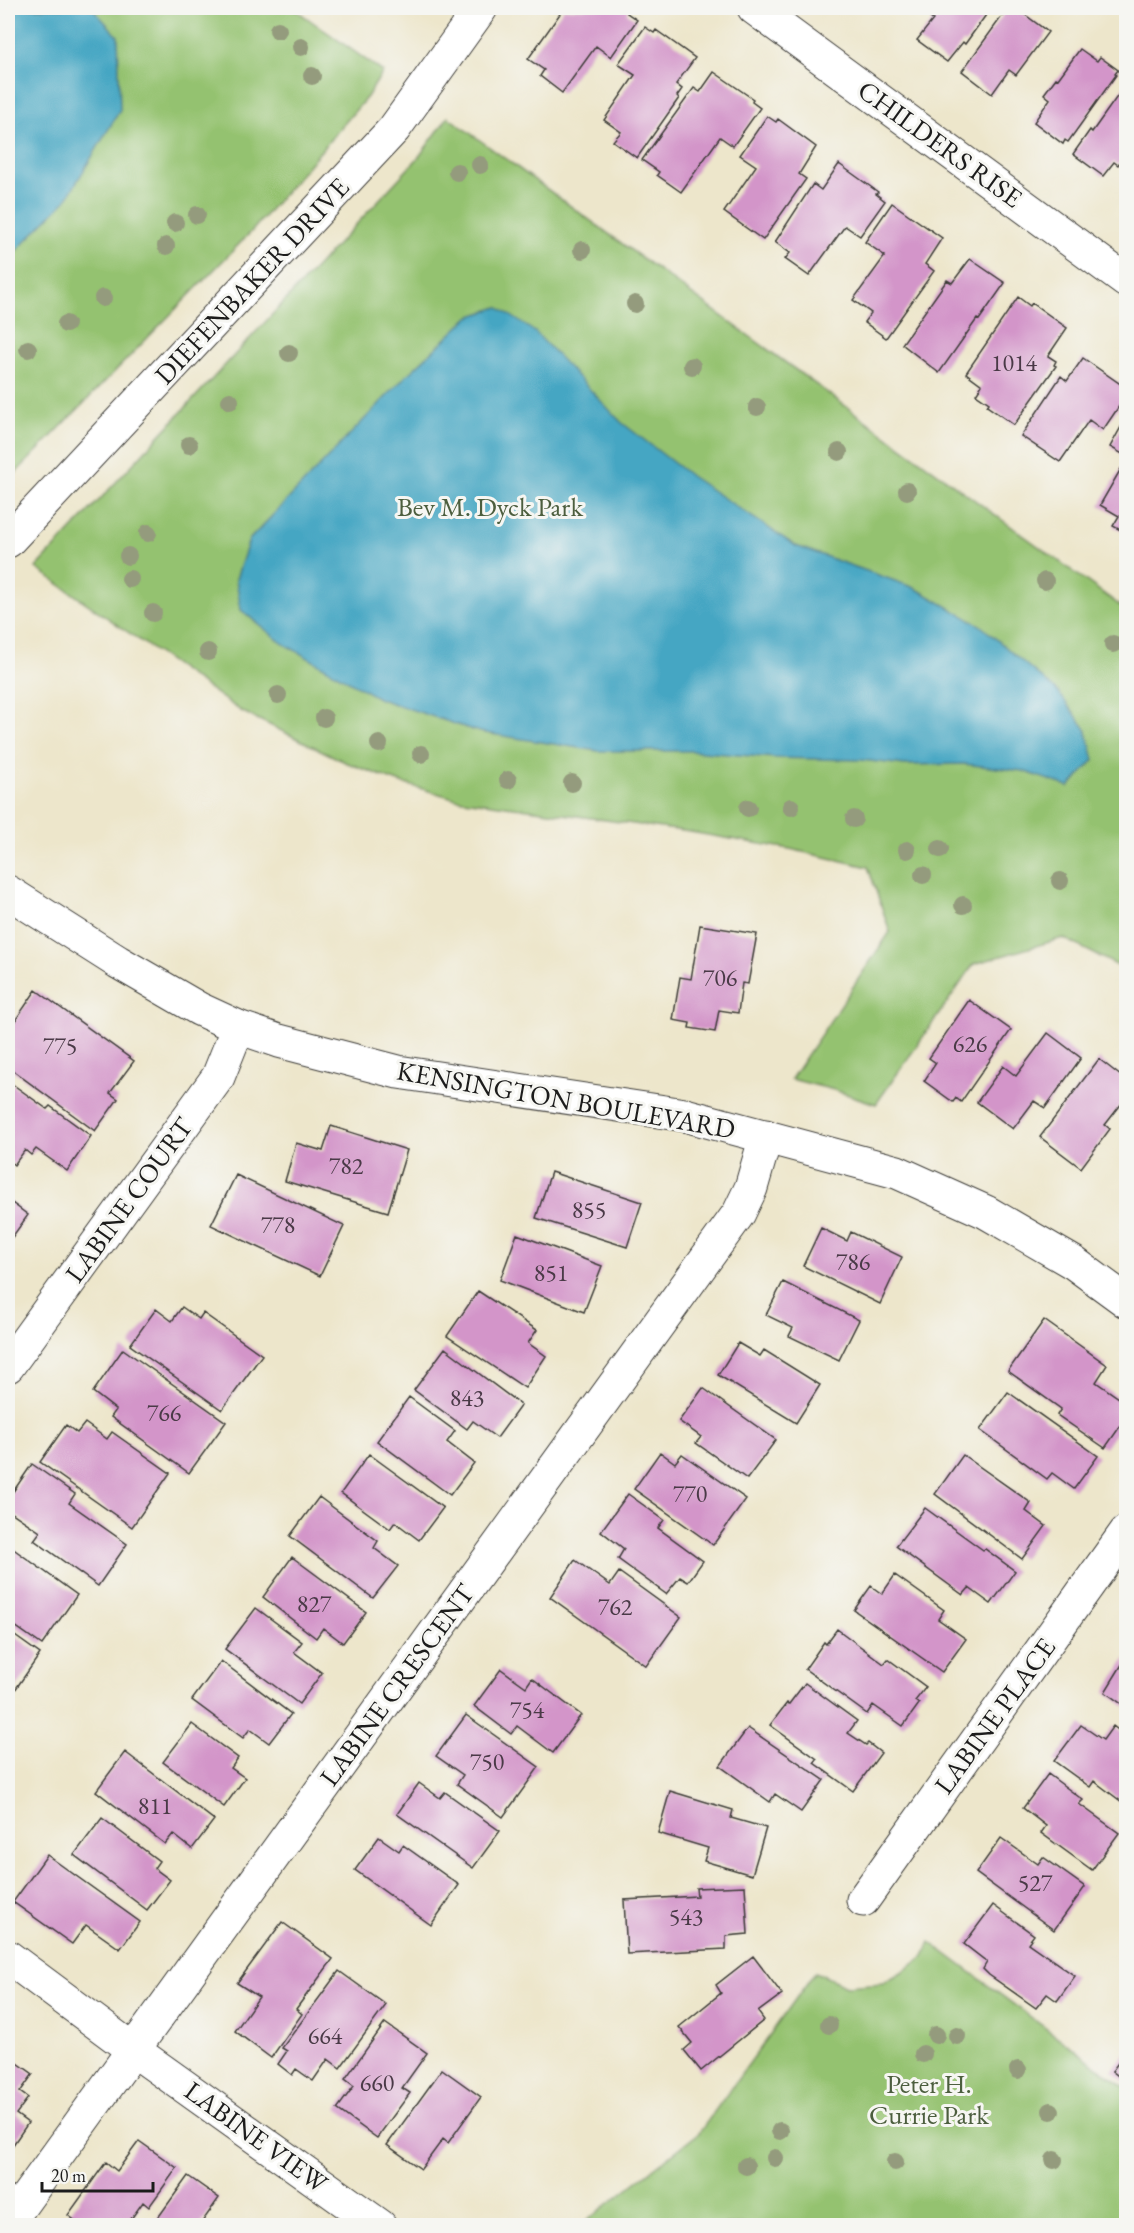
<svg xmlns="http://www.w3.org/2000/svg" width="1134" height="2233" viewBox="0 0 1134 2233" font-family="'EB Garamond',serif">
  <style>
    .green { fill: #94c270; stroke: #586f46; stroke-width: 1.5 }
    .water { fill: #44a6c3; stroke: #306170; stroke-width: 1.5 }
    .building { fill: #d395c9 }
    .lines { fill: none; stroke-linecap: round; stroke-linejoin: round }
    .minor-casing { stroke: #3b3a36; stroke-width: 35 }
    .major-casing { stroke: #3b3a36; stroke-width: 35 }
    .minor { stroke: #fff; stroke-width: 33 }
    .major { stroke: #fff; stroke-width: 33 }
    .tree { fill: #949b7d }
    .labels { text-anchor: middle; stroke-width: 6; stroke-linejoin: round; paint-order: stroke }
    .number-label { font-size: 24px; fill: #4a3a47 }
    .street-label { font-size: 27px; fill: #1c1c1c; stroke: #f6f6f2 }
    .park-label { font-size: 27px; fill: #4c5e3e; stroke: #f6f6f2 }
  </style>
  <rect width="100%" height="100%" fill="#f6f6f2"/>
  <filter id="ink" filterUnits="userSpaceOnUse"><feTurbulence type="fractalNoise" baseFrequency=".0167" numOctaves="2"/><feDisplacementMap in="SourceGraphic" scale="12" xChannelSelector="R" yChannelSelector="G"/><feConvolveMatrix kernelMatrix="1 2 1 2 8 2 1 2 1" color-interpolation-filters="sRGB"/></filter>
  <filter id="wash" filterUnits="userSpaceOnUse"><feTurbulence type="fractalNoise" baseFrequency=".008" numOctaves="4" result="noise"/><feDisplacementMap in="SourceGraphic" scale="24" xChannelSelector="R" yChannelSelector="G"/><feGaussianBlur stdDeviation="1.35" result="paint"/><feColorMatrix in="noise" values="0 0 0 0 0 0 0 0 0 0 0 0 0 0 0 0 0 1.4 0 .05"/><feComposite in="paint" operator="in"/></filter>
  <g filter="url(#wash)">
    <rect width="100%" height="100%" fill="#ede6cb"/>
    <!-- green -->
    <path class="green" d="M8 8H293L383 72 367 97 252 231 8 481Z
      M448 117 1126 610V970L1063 938 974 964 876 1104 834 1090 791 1079 890 932 868 867 790 849 690 832 457 799 398 782 345 762 241 711 36 568 418 158Z
      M930 1942 1126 2088V2225H581L699 2133 815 1972 847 1986 883 1983 905 1970 924 1956Z"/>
    <!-- water -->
    <path class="water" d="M8 8H92L118 36 120 110 66 200 8 259Z
      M498 307 535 332 621 422 692 477 796 546 915 588 980 625 1058 692 1086 729 1094 760 1069 787 1023 771 964 764 905 765 861 760 775 758 690 751H598L479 732 380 699 282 643 241 610 236 579 249 540 404 378 469 317Z"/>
    <g id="blocks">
      <!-- building -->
      <path class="building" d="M564 8 574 9 575 8H626L629 10 627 13 637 20 611 57 596 46 562 93 540 76 544 70 528 59Z
        M931 8H991L965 44 963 42 947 62 917 40 933 20 926 15Z
        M1008 8H1016L1048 32 1016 75 1009 70 992 94 962 71Z
        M645 27 654 33 656 30 695 58 676 84 682 89 677 96 679 98 637 158 613 141 621 132 604 120 635 75 618 64Z
        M1080 49 1097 61 1100 57 1118 70 1115 74 1116 75 1068 142 1065 140 1063 144 1034 122 1050 99 1044 94 1056 78 1058 79Z
        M714 72 753 99 752 102 760 108 733 146 720 137 681 192 657 175 659 172 642 160 694 88 700 92Z
        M1126 84V156L1125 155 1118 165 1114 162 1103 176 1073 154 1090 130 1092 132Z
        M767 116 776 122 778 119 816 147 799 174 806 179 763 240 724 212 756 166 740 155Z
        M839 164 878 192 876 194 885 201 860 236 845 226 809 276 785 259 790 253 775 242 813 184 821 190Z
        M892 203 942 238 925 264 934 271 886 338 864 322 871 313 853 300 885 256 865 242Z
        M970 259 1005 283 979 320 977 319 939 373 902 344 947 280 952 283Z
        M1018 297 1030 306 1032 303 1067 328 1048 356 1056 361 1054 365 1056 366 1014 425 987 406 989 403 976 394 982 385 966 373Z
        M1083 358 1126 388V396L1103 430 1089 420 1060 462 1021 436 1061 376 1067 381Z
        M1126 418V456L1110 447Z
        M1126 460V533L1113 526 1119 516 1100 505Z
        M700 925 757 934 748 984 742 983 738 1013 719 1010 715 1032 689 1028 690 1023 673 1020 680 977 691 979Z
        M36 990 134 1061 110 1093 118 1099 95 1131 8 1067V1031Z
        M969 1000 1011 1030 961 1102 956 1098 953 1102 924 1081 936 1063 929 1058Z
        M1048 1033 1081 1058 1045 1108 1034 1101 1013 1129 977 1102 1003 1066 1016 1076Z
        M1099 1059 1126 1080V1098L1105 1125 1110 1129 1081 1168 1040 1137Z
        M8 1081 47 1109 50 1106 91 1136 67 1171 36 1149 31 1155 25 1150 14 1165 8 1160Z
        M331 1126 407 1150 388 1212 285 1181 296 1143 323 1151Z
        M551 1172 642 1202 627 1247 536 1218Z
        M236 1175 344 1226 320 1276 211 1225Z
        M8 1200 28 1215 8 1243Z
        M821 1228 847 1241 851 1232 902 1257 880 1304 803 1266Z
        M517 1234 602 1266 584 1312 500 1280Z
        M783 1282 859 1320 839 1360 789 1336 793 1328 766 1315Z
        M478 1291 537 1330 528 1343 546 1356 525 1388 447 1336Z
        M182 1307 199 1319 203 1313 262 1355 222 1410 130 1345 156 1309 172 1321Z
        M1044 1320 1107 1365 1096 1382 1126 1403V1418L1105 1448 1057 1415 1061 1409 1008 1371Z
        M738 1343 760 1356 764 1350 820 1385 796 1423 718 1375Z
        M445 1348 521 1405 497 1438 473 1421 467 1429 414 1390Z
        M123 1349 226 1422 189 1473 111 1417 116 1410 93 1392Z
        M703 1388 776 1440 747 1479 696 1443 701 1437 679 1421Z
        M1008 1392 1098 1456 1074 1489 1052 1473 1047 1479 980 1430Z
        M409 1397 455 1431 447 1442 474 1463 450 1495 377 1441Z
        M85 1423 107 1439 112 1432 170 1473 132 1527 40 1462 66 1425 77 1433Z
        M660 1452 675 1463 682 1454 746 1499 713 1545 634 1489Z
        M369 1454 443 1508 419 1540 395 1522 390 1529 341 1493Z
        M963 1455 1031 1503 1026 1511 1046 1526 1022 1559 935 1494Z
        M32 1464 75 1494 69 1503 127 1544 98 1586 34 1540 40 1532 8 1510V1499Z
        M628 1494 664 1520 658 1528 703 1561 688 1582 680 1577 666 1594 618 1559 624 1549 601 1531Z
        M319 1497 378 1541 374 1548 398 1566 373 1598 290 1536Z
        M925 1508 983 1550 985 1549 1015 1571 991 1604 969 1588 963 1595 896 1546Z
        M8 1545 77 1595 42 1645 8 1621Z
        M292 1557 366 1612 343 1643 323 1628 316 1638 263 1597Z
        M575 1560 610 1585 619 1572 681 1617 646 1666 550 1597Z
        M895 1575 944 1610 938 1619 966 1639 942 1672 854 1610 871 1586 882 1594Z
        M256 1608 302 1642 294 1652 322 1673 299 1704 225 1649Z
        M837 1629 884 1664 888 1659 926 1687 915 1701 919 1704 903 1726 873 1705 867 1714 805 1669 824 1642 826 1644Z
        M8 1631 40 1654 8 1700Z
        M1126 1658V1707L1105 1692Z
        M221 1661 291 1714 269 1743 250 1729 243 1738 192 1700Z
        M501 1669 526 1687 532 1678 581 1715 553 1753 517 1726 511 1734 474 1706Z
        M805 1683 857 1721 848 1733 866 1745 868 1743 881 1753 853 1791 814 1763 817 1759 770 1725 787 1703 789 1704Z
        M466 1715 539 1767 503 1817 457 1784 463 1775 436 1756Z
        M192 1724 238 1758 231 1768 245 1778 224 1807 163 1762Z
        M1081 1725 1103 1740 1113 1726 1126 1736V1805L1094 1781 1090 1787 1054 1761Z
        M748 1728 824 1780 801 1812 775 1794 770 1802 720 1766Z
        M125 1752 214 1820 192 1849 173 1834 165 1844 96 1791Z
        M1048 1774 1083 1800 1079 1804 1119 1833 1092 1870 1041 1833 1046 1826 1023 1808Z
        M419 1783 440 1798 445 1792 500 1831 473 1868 397 1814Z
        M670 1791 733 1810 731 1818 766 1828 752 1875 704 1861 708 1848 658 1833Z
        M102 1818 159 1861 154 1868 170 1880 147 1910 74 1855Z
        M379 1837 399 1851 403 1845 459 1885 431 1925 355 1870Z
        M1001 1838 1038 1864 1043 1857 1085 1887 1054 1930 976 1873Z
        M47 1855 140 1922 120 1949 86 1925 72 1944 13 1902Z
        M745 1886 748 1934 726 1936V1949L627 1954 624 1900 697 1896 696 1888Z
        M993 1905 1034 1935 1028 1943 1075 1976 1057 2001 1047 1994 1036 2008 989 1975 983 1969 987 1962 964 1944Z
        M282 1922 333 1959 296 2009 302 2014 271 2058 235 2031 259 1997 237 1983Z
        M753 1956 782 1994 758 2012 764 2020 701 2071 684 2050 692 2043 679 2027 721 1993 716 1985Z
        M339 1971 386 2005 340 2068 328 2059 313 2081 296 2069 292 2075 278 2064 287 2051 282 2048Z
        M385 2023 427 2053 402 2088 410 2093 377 2138 337 2109 354 2086 345 2079Z
        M1126 2052V2082L1112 2071Z
        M8 2056 33 2074 20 2092 28 2098 16 2114 28 2123 8 2152Z
        M442 2069 481 2097 448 2143 443 2139 421 2169 387 2145Z
        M139 2141 177 2168 149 2207 143 2202 126 2226H82L68 2215 106 2162 117 2171Z
        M188 2176 219 2198 202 2222 207 2226H152Z"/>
    </g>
  </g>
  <g filter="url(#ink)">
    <use href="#blocks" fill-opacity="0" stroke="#3b3a36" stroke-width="1.5"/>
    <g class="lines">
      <defs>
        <path id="minor" d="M754 8 1126 281
          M8 541 394 129 481 8
          M8 1366 218 1077 238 1027
          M863 1900 1126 1532
          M8 1957 132 2049 380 2226
          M8 2223 739 1213 751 1188 766 1136"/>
        <path id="major" d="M8 892 118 962 199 1009 238 1027 279 1041 398 1072 685 1115 897 1172 986 1212 1074 1263 1126 1301"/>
      </defs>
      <!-- minor casing -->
      <use href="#minor" class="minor-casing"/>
      <!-- major casing -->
      <use href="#major" class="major-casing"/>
      <!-- minor -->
      <use href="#minor" class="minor"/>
      <!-- major -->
      <use href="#major" class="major"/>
    </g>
    <!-- trees -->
    <g class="tree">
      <circle cx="278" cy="30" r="9"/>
      <circle cx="301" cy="47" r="9"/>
      <circle cx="312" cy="76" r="9"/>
      <circle cx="480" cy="165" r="9"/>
      <circle cx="457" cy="172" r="9"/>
      <circle cx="197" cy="215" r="9"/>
      <circle cx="175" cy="223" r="9"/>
      <circle cx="166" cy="246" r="9"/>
      <circle cx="582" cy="250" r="9"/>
      <circle cx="103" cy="298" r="9"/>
      <circle cx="635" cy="304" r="9"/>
      <circle cx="66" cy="324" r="9"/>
      <circle cx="28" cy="349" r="9"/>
      <circle cx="289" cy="353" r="9"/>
      <circle cx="692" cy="366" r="9"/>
      <circle cx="230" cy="401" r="9"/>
      <circle cx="757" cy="407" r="9"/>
      <circle cx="189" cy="445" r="9"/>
      <circle cx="839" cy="452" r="9"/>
      <circle cx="907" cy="491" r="9"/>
      <circle cx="148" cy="533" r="9"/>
      <circle cx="128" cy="556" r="9"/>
      <circle cx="130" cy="579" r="9"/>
      <circle cx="1045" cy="581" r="9"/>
      <circle cx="153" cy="613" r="9"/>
      <circle cx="1113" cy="644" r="9"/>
      <circle cx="208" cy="652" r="9"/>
      <circle cx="278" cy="695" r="9"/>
      <circle cx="324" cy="718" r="9"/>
      <circle cx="379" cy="744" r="9"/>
      <circle cx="421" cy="754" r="9"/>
      <circle cx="508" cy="780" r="9"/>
      <circle cx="572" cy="783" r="9"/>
      <circle cx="791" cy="807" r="9"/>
      <circle cx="748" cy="808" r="9"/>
      <circle cx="854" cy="819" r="9"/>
      <circle cx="940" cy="849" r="9"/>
      <circle cx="907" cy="850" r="9"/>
      <circle cx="923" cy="875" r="9"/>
      <circle cx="1060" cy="881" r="9"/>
      <circle cx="963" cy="905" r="9"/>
      <circle cx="829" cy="2025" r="9"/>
      <circle cx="936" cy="2035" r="9"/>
      <circle cx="957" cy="2036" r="9"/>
      <circle cx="923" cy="2054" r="9"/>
      <circle cx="1018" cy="2070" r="9"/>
      <circle cx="1051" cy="2111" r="9"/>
      <circle cx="780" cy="2131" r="9"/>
      <circle cx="775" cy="2158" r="9"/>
      <circle cx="1054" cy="2160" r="9"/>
      <circle cx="895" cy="2162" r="9"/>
      <circle cx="746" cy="2166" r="9"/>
    </g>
  </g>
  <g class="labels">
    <!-- number labels -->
    <g class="number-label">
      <text x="1014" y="371">1014</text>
      <text x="720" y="986">706</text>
      <text x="970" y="1052">626</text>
      <text x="60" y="1054">775</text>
      <text x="346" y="1174">782</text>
      <text x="589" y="1218">855</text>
      <text x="278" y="1233">778</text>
      <text x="853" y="1270">786</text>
      <text x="551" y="1281">851</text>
      <text x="467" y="1406">843</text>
      <text x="164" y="1421">766</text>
      <text x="690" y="1502">770</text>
      <text x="314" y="1612">827</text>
      <text x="615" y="1615">762</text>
      <text x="527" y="1718">754</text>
      <text x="487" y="1770">750</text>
      <text x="155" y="1814">811</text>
      <text x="1035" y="1891">527</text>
      <text x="686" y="1925">543</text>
      <text x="325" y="2044">664</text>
      <text x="377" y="2091">660</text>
    </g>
    <!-- street labels -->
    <g class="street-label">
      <text transform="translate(940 144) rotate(36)" y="9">CHILDERS RISE</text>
      <text transform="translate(252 281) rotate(-47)" y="9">DIEFENBAKER DRIVE</text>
      <text transform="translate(566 1100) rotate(10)" y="9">KENSINGTON BOULEVARD</text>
      <text transform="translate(129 1200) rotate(-54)" y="9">LABINE COURT</text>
      <text transform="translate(397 1685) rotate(-54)" y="9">LABINE CRESCENT</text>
      <text transform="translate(995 1716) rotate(-54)" y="9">LABINE PLACE</text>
      <text transform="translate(256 2137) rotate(36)" y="9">LABINE VIEW</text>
    </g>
    <!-- park labels -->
    <g class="park-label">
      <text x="490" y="516">Bev M. Dyck Park</text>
      <text x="929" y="2093">Peter H.<tspan x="929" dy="31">Currie Park</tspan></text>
    </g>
  </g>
  <!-- margin -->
  <rect width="1134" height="2233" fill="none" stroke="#f6f6f2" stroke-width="30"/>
  <!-- scale -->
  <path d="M42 2182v9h111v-9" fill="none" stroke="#1c1c1c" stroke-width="3"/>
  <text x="51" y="2182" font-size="18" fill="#1c1c1c" stroke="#f6f6f2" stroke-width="4.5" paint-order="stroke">20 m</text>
</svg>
